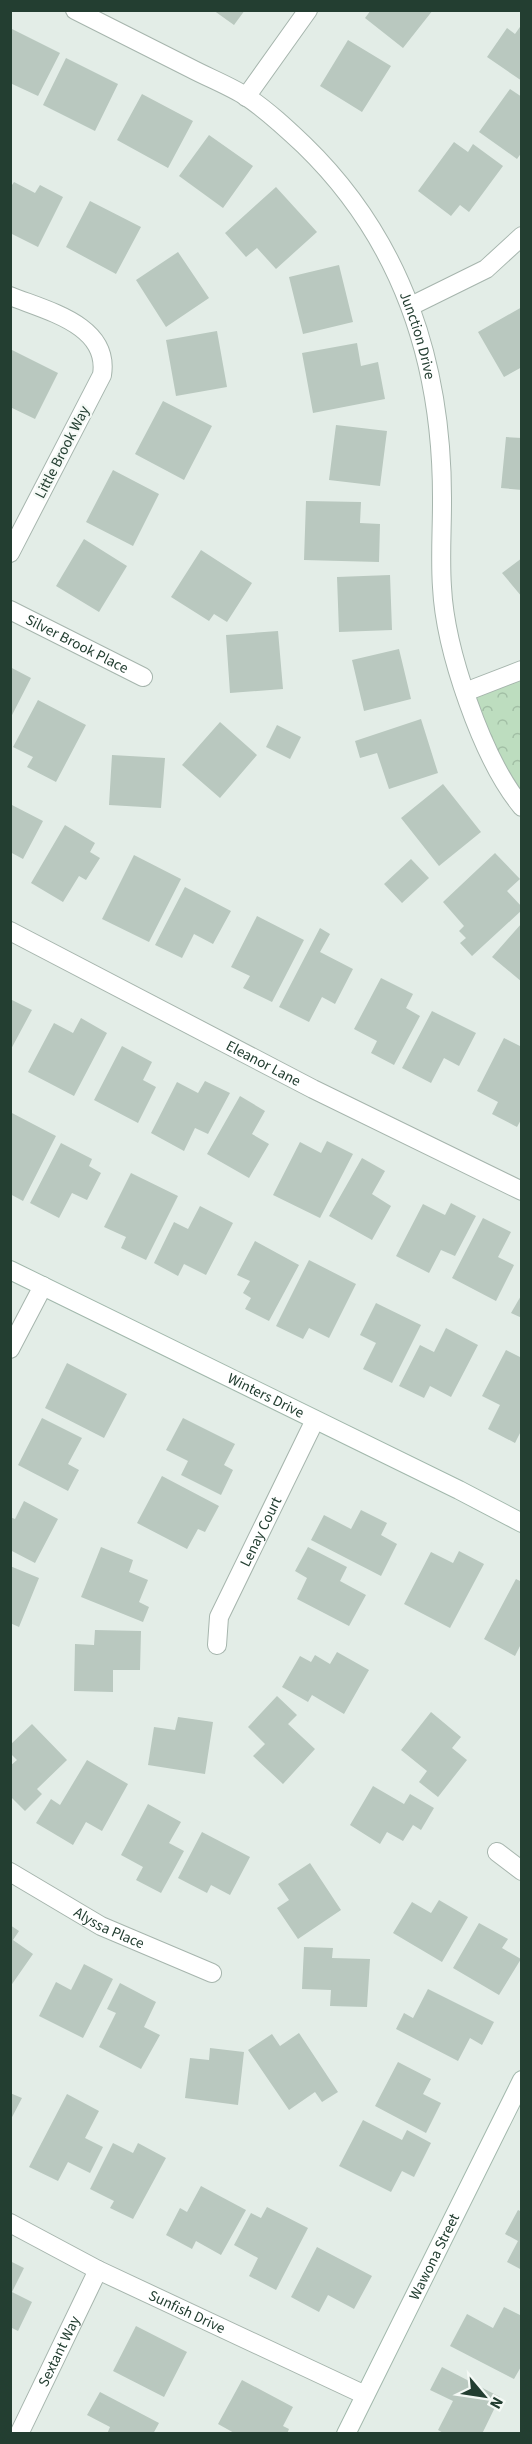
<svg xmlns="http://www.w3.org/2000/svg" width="532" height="2444" viewBox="0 0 532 2444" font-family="'Source Sans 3',sans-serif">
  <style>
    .park { fill: url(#park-crowns) }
    .building { fill: #b9c8bf }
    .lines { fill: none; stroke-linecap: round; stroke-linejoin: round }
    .street-casing { stroke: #a6b5ad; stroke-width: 20 }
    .secondary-casing { stroke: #a2b8ac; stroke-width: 20 }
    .street { stroke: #fff; stroke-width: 18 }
    .secondary { stroke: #fff; stroke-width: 18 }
    .labels { text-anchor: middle; stroke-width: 4.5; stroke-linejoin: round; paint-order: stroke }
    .street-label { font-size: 15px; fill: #233e31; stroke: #f4f9f5 }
  </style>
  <defs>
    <pattern id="park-crowns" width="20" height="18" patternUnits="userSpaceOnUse" patternTransform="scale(1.5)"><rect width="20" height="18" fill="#bdddbf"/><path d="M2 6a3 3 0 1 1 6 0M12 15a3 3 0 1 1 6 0" fill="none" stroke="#a2bfa5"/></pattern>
  </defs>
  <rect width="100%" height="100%" fill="#e3ede7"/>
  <!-- park -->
  <path class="park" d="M521 670V807L465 692Z"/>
  <!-- building -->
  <path class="building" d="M213 10H245L234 25Z
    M371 10H433L403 48 365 18Z
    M522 24V81L487 57 507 28 515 34Z
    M12 29 60 53 38 96 10 83Z
    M348 40 391 66 362 112 320 86Z
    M66 58 118 84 95 131 43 105Z
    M510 89 522 97V152L517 159 479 132Z
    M142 94 193 121 168 168 117 140Z
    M209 135 253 166 223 208 179 176Z
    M454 142 468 152 473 144 503 166 469 212 460 205 451 216 418 191Z
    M14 182 35 193 40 185 63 197 38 247 10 233V188Z
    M276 187 317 232 276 269 257 248 246 257 225 233Z
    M90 201 141 227 116 274 66 247Z
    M178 252 209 298 166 327 136 280Z
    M339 265 353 322 303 334 289 277Z
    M522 307V367L504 377 478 332Z
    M217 331 227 387 176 396 166 340Z
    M357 343 361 366 378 362 385 399 313 413 302 353Z
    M10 349 58 373 35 419 10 407Z
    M163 401 212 426 184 480 135 454Z
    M336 425 387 431 380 486 329 480Z
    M506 437 522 438V490L501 488Z
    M113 470 159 494 133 546 86 522Z
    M306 501 361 502 360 523 380 524 379 562 304 560Z
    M84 539 127 566 99 612 56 586Z
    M201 550 252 583 227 622 214 614 209 621 171 597Z
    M522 558V597L502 573Z
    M390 575 392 630 339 632 337 577Z
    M278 631 283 689 230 693 226 635Z
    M399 649 411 699 364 711 352 660Z
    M10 667 31 678 10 719Z
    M38 700 86 725 56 782 27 767 33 757 13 747Z
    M421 719 438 773 389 789 377 753 360 758 355 741Z
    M220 722 257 755 220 798 182 765Z
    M277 725 301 737 290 759 266 747Z
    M112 755 165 758 161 808 109 805Z
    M443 784 481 832 439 866 401 818Z
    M10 804 43 821 23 859 10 852Z
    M65 825 95 843 90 852 100 858 86 880 79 876 63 902 31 883Z
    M495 853 520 879 507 891 522 907V910L472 956 460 943 466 938 459 931 464 926 443 902Z
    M134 855 181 879 149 942 102 919Z
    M411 859 429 878 402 903 384 884Z
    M185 887 231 911 213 944 194 934 182 958 155 945Z
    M257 916 304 940 272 1002 243 988 250 976 231 967Z
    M522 923V982L492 957Z
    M320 928 330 934 320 952 353 969 335 1004 322 997 309 1022 279 1007Z
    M381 978 413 994 406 1008 420 1016 394 1065 371 1053 377 1041 354 1029Z
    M10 999 32 1010 10 1051Z
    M432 1011 476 1033 459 1066 444 1058 431 1083 402 1068Z
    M81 1018 107 1033 74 1096 28 1072 54 1023 73 1033Z
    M504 1038 522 1047V1118L517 1127 492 1114 498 1102 477 1091Z
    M122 1046 152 1062 143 1080 156 1087 138 1123 94 1100Z
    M205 1081 230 1093 208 1134 195 1128 184 1151 151 1133 177 1082 198 1093Z
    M240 1096 265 1111 252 1134 269 1144 249 1178 207 1154Z
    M10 1112 56 1136 23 1201 10 1194Z
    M327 1141 353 1154 320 1218 273 1195 300 1142 321 1153Z
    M61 1143 92 1159 89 1166 101 1173 87 1200 72 1193 59 1218 30 1203Z
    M362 1158 385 1171 372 1194 391 1206 372 1240 329 1216Z
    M131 1173 178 1196 146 1260 121 1248 126 1237 104 1227Z
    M451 1203 476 1216 455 1256 441 1250 429 1273 396 1256 423 1204 445 1215Z
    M200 1206 233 1223 206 1275 184 1264 178 1276 154 1263 174 1222 188 1229Z
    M483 1218 511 1232 498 1257 514 1265 496 1301 452 1278Z
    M255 1241 299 1265 269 1321 245 1309 251 1298 243 1293 250 1281 237 1275Z
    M309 1260 356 1284 329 1338 309 1328 303 1339 276 1326Z
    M522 1294V1318L511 1313Z
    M376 1303 421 1325 392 1383 363 1369 376 1343 360 1335Z
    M446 1328 478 1345 451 1397 430 1386 424 1398 399 1386 420 1345 434 1352Z
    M506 1350 522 1358V1429L515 1443 488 1429 500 1405 482 1396Z
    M67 1363 127 1394 104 1438 45 1408Z
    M42 1418 82 1438 68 1464 79 1470 68 1491 18 1465Z
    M183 1418 235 1444 224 1465 233 1470 221 1495 181 1475 188 1461 166 1450Z
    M162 1476 219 1506 205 1532 198 1529 187 1549 137 1523Z
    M24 1501 58 1519 35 1563 10 1550V1517L15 1519Z
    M361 1510 387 1523 381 1535 397 1544 381 1576 311 1540 324 1515 351 1529Z
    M101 1547 133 1560 129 1572 148 1580 139 1602 149 1607 143 1622 81 1597Z
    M308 1547 347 1567 340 1581 366 1595 349 1626 297 1599 307 1578 295 1571Z
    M459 1551 484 1564 450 1628 404 1604 431 1552 453 1563Z
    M10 1566 39 1578 19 1627 10 1623Z
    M516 1579 522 1582V1642L515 1656 484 1639Z
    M95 1630 141 1631 140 1670H113V1692L74 1691 75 1644 94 1645Z
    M337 1652 369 1670 344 1714 312 1695 308 1702 282 1687 300 1656 311 1662 315 1655 330 1664Z
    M277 1696 297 1715 288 1724 315 1749 283 1784 253 1756 265 1744 248 1727Z
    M431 1712 461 1737 452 1748 467 1760 438 1797 419 1782 427 1771 401 1750Z
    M178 1717 213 1722 205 1774 148 1765 154 1727 175 1730Z
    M32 1724 67 1760 37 1789 42 1794 25 1811 10 1796V1766L17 1760 10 1753V1745Z
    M87 1760 128 1784 102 1831 86 1822 73 1845 36 1823 51 1799 60 1805Z
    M373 1786 404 1804 410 1794 434 1808 421 1830 413 1825 403 1841 387 1832 380 1844 350 1825Z
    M148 1804 181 1822 169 1843 184 1851 161 1893 136 1880 143 1867 121 1855Z
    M202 1832 250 1857 230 1895 211 1885 207 1893 178 1878Z
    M310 1863 341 1910 298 1939 277 1908 289 1900 278 1884Z
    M439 1900 468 1917 442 1962 393 1933 412 1902 431 1913Z
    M479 1923 508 1939 502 1948 521 1959 499 1995 453 1968Z
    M10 1925 19 1931 13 1940 33 1954 10 1987Z
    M304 1947 333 1948 332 1958 370 1959 367 2007 330 2006 331 1990 302 1989Z
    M84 1964 113 1979 83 2038 39 2016 56 1982 71 1990Z
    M120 1983 156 2002 144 2027 160 2035 141 2069 99 2047 116 2013 107 2009Z
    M428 1989 494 2022 482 2045 470 2038 458 2061 396 2029 404 2013 413 2018Z
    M299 2033 338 2092 322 2102 315 2092 289 2110 248 2050 272 2034 280 2046Z
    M210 2048 244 2052 238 2105 185 2098 190 2058 209 2060Z
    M398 2062 431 2079 423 2094 441 2103 426 2133 375 2106Z
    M10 2093 22 2098 10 2121Z
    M67 2094 99 2111 85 2138 103 2147 90 2173 68 2162 58 2181 29 2167Z
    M363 2120 402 2140 407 2130 431 2143 414 2177 402 2171 391 2192 339 2166Z
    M113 2143 133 2153 138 2143 166 2158 133 2219 110 2208 114 2201 90 2189Z
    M201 2186 246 2210 221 2255 196 2241 192 2249 166 2235 180 2208 187 2212Z
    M267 2207 308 2228 276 2290 249 2276 258 2258 234 2245 251 2213 261 2218Z
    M518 2210 522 2212V2270L507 2262 518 2241 505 2234Z
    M317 2247 372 2276 354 2309 328 2295 319 2312 291 2297Z
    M10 2261 24 2268 12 2292 32 2302 18 2331 10 2327Z
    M504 2307 522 2316V2365L514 2379 450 2346 467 2314 493 2328Z
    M136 2326 187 2352 164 2397 113 2371Z
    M442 2367 500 2397 482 2434H445L438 2430 453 2401 430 2390Z
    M242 2380 293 2407 283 2426 289 2429 287 2434H236L218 2424Z
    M100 2392 159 2423 153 2434H107L110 2427 87 2415Z"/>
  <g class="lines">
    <defs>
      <g id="street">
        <path id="s1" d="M75 10C114 30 152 49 190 68 209 78 230 86 247 97 268 111 286 128 304 145 403 241 443 366 442 503 442 530 440 559 442 587 445 649 482 759 522 807"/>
        <path d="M246 97 308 10"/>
        <path d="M10 296C47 311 110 325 102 375L10 553"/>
        <path d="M411 306 486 269 522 236"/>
        <path id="s2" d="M10 610 143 677"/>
        <path d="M465 692 522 670"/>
        <path id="s3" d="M10 931 313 1089 522 1191"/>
        <path d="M10 1349 43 1286"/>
        <path id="s4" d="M217 1645 219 1617 315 1420"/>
        <path d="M497 1852 522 1871"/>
        <path id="s5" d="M10 1872 101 1926 212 1973"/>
        <path id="s6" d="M10 2223 98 2270 365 2395"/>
        <path id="s7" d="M19 2434 98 2270"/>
      </g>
      <g id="secondary">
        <path id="s8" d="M10 1270 459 1490 522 1523"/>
        <path id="s9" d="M346 2434 522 2080"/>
      </g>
    </defs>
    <!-- street casing -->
    <use href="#street" class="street-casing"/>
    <!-- secondary casing -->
    <use href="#secondary" class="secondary-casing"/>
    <!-- street -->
    <use href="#street" class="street"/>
    <!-- secondary -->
    <use href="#secondary" class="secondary"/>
  </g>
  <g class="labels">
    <!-- street labels -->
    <g class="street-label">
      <text dy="5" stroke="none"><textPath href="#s1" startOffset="492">Junction Drive</textPath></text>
      <text transform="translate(62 452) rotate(-63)" y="5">Little Brook Way</text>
      <text dy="5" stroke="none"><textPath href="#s2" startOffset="75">Silver Brook Place</textPath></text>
      <text dy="5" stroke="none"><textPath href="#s3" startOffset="286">Eleanor Lane</textPath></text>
      <text dy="5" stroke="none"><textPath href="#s8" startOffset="285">Winters Drive</textPath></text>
      <text dy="5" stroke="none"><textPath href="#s4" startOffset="123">Lenay Court</textPath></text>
      <text dy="5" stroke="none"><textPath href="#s5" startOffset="114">Alyssa Place</textPath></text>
      <text dy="5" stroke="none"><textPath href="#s9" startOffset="198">Wawona Street</textPath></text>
      <text dy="5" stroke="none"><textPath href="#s6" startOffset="198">Sunfish Drive</textPath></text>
      <text dy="5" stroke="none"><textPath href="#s7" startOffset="92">Sextant Way</textPath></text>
    </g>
  </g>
  <!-- border -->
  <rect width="532" height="2444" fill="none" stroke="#233e31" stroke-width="24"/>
  <!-- north arrow -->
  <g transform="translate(484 2396) rotate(119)" stroke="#f4f9f5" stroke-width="4.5" paint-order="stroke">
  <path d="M0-4.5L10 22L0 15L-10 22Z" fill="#233e31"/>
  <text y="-9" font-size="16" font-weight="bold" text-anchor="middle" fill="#233e31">N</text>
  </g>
</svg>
